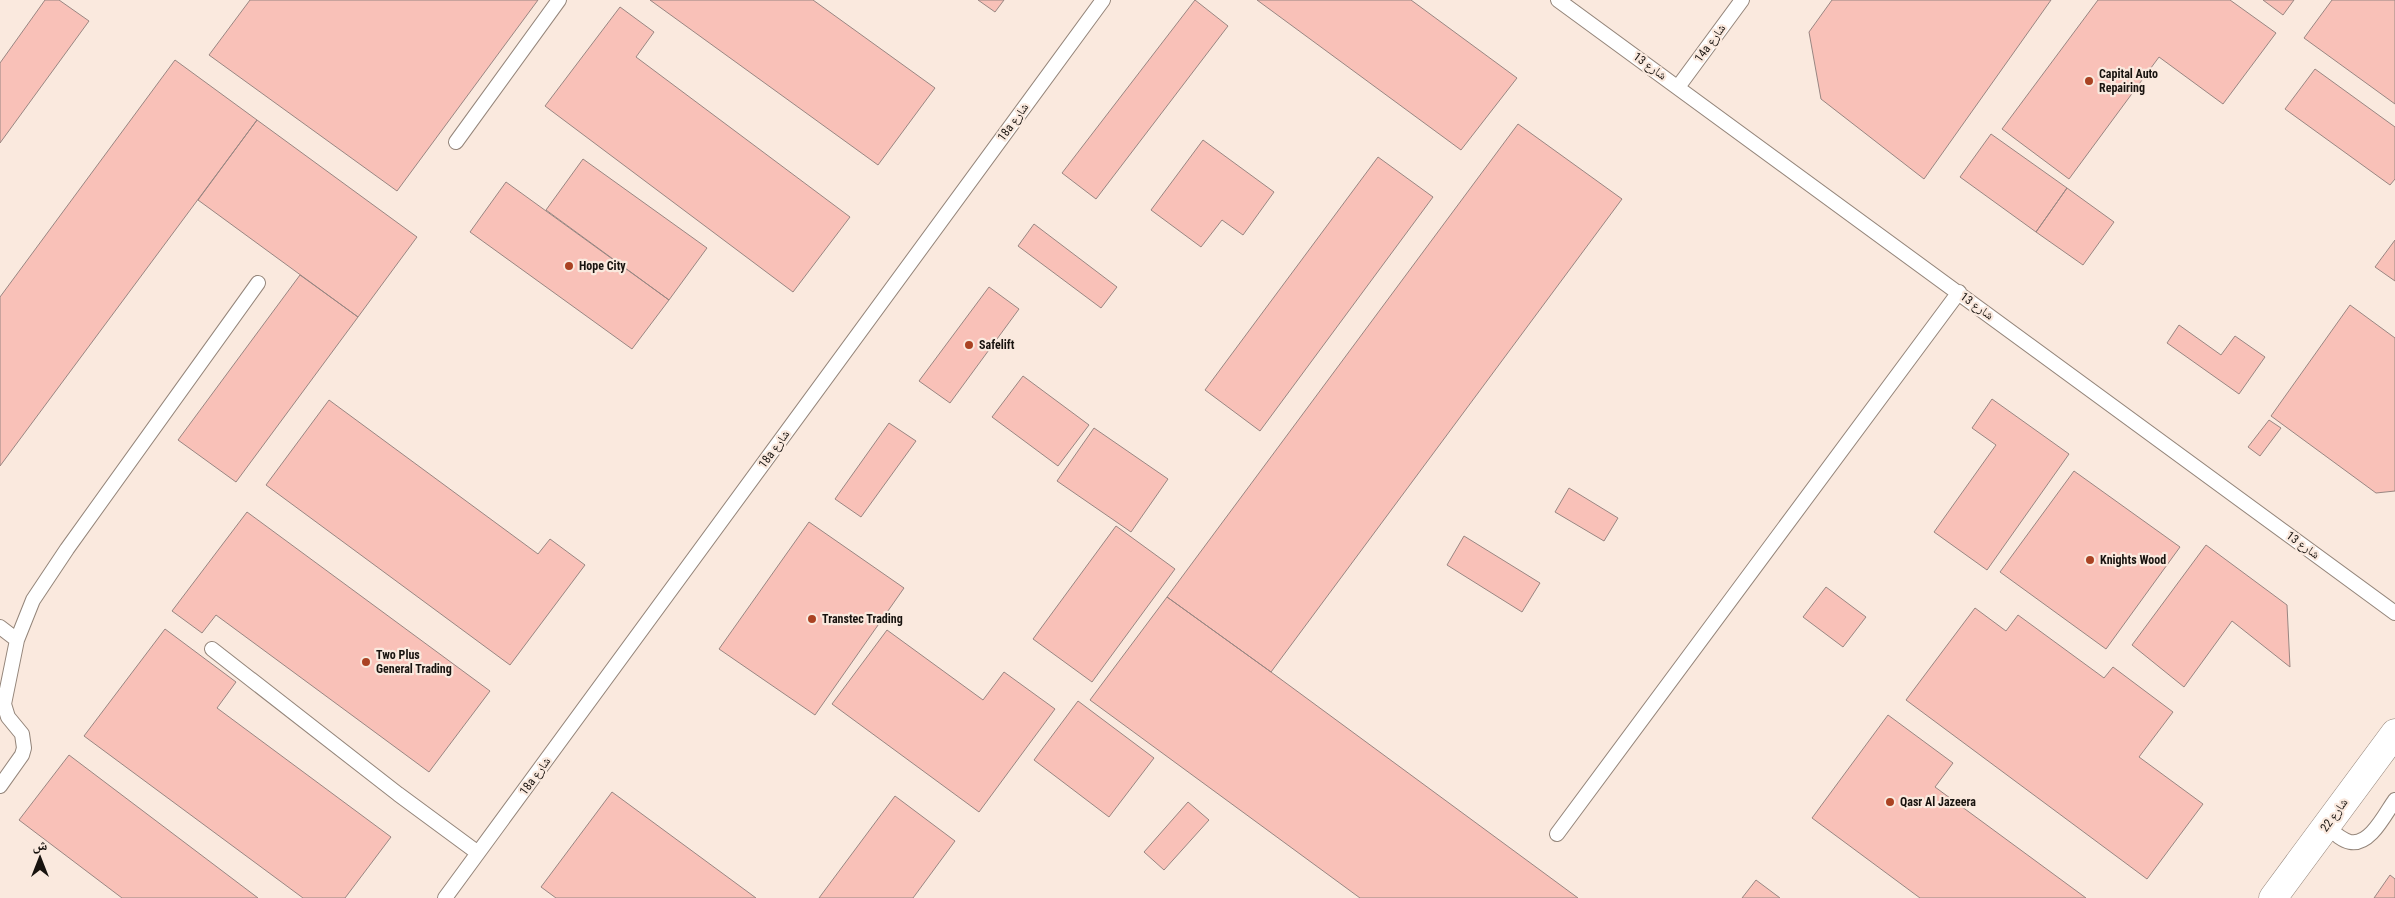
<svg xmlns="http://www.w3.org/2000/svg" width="2395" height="898" viewBox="0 0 2395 898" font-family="'Roboto Condensed','Noto Naskh Arabic',sans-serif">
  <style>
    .building { fill: #f9c1b8; stroke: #998682 }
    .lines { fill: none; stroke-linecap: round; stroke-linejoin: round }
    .lane-casing { stroke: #94857a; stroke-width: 16 }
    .street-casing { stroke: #94857a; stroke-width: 29 }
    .lane { stroke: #fff; stroke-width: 14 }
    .street { stroke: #fff; stroke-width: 28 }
    .poi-dot { fill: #aa4222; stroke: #fae9de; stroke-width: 2 }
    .labels { text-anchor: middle; stroke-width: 4.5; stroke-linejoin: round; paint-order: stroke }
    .street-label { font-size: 12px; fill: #18130f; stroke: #fae9de }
    .poi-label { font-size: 12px; font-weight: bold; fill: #18130f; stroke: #fae9de; text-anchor: start }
  </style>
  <rect width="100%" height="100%" fill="#fae9de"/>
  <!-- building -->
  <path class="building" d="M45 0H59L89 21 0 143V63Z
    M250 0H538L397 191 209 55Z
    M650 0H813L935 88 878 165Z
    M978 0H1004L995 12Z
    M1195 0 1228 26 1096 199 1062 173Z
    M1257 0H1411L1517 78 1461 150Z
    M1832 0H2051L1924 179 1821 99 1809 32Z
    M2098 0H2230L2276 33 2223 104 2159 57 2069 179 2002 129Z
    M2263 0H2294L2283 15Z
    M2332 0H2395V104L2304 38Z
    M620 7 654 32 636 57 850 217 793 292 545 106Z
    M175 60 257 120 0 466V297Z
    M2315 69 2395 127V179L2390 185 2285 109Z
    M257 120 417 237 358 317 198 200Z
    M1518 124 1622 199 1271 672 1167 597Z
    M1991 134 2067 188 2036 232 1960 177Z
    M1203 140 1274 192 1243 235 1222 220 1201 247 1151 210Z
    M1378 157 1433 197 1260 431 1205 390Z
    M583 159 707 248 669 300 546 210Z
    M506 182 669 300 632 349 470 232Z
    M2067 188 2114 222 2083 265 2036 232Z
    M1034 224 1117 287 1101 308 1018 246Z
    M2395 240V281L2375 267Z
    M300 275 358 317 236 482 178 440Z
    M989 287 1019 309 950 403 919 381Z
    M2350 305 2395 338V491L2376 493 2271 416Z
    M2179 325 2221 355 2235 336 2265 357 2239 394 2167 343Z
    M1023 376 1089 425 1058 466 992 417Z
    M1992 399 2069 454 1987 570 1934 532 1996 445 1972 428Z
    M329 400 538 554 550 539 585 565 510 665 266 485Z
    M2269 420 2281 428 2260 456 2248 447Z
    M889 423 916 441 861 517 835 499Z
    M1094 428 1168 479 1131 532 1057 481Z
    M2074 471 2180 547 2106 649 2000 572Z
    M1569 488 1618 518 1604 541 1555 512Z
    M247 512 490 691 429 772 216 615 202 633 172 611Z
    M809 522 904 588 815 715 719 649Z
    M1116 526 1175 569 1092 682 1033 639Z
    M1464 536 1540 583 1522 612 1447 565Z
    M2206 545 2287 605 2290 667 2232 621 2184 687 2132 645Z
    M1826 587 1866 617 1843 647 1803 617Z
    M1167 597 1271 672 1578 898H1360L1090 700Z
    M1975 608 2006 631 2018 615 2104 678 2113 667 2173 712 2139 757 2203 804 2147 879 1906 700Z
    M165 629 236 682 217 708 391 837 345 898H303L84 736Z
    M887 630 983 700 1004 672 1055 709 979 812 832 704Z
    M1078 701 1154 758 1109 817 1034 760Z
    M1888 715 1953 763 1935 787 2086 898H1920L1812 818Z
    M69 755 258 898H122L19 820Z
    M612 792 756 898H556L541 887Z
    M895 796 955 841 913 898H819Z
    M1188 802 1209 820 1164 870 1144 852Z
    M2390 875 2395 879V898H2374Z
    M1756 880 1780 898H1742Z"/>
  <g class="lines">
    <defs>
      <path id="lane" d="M1558 0 2395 613
        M1678 87 1742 0
        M456 142 559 0
        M0 627 17 640
        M212 649 398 794 478 853
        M0 786 22 755 24 748 22 734 8 717 4 704 17 640 33 600 67 549 258 283
        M2326 826C2333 832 2341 840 2350 842 2370 846 2385 814 2395 800
        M1557 834 1959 292
        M445 898 1103 0"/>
      <path id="street" d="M2273 898 2395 733"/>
    </defs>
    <!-- lane casing -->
    <use href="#lane" class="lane-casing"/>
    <!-- street casing -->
    <use href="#street" class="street-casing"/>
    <!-- lane -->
    <use href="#lane" class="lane"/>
    <!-- street -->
    <use href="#street" class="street"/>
  </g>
  <!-- markers -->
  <g class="poi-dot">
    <circle cx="2089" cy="81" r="5"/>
    <circle cx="569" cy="266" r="5"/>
    <circle cx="969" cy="345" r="5"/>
    <circle cx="2090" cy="560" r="5"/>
    <circle cx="812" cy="619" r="5"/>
    <circle cx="366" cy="662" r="5"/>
    <circle cx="1890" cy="802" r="5"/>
  </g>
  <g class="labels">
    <!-- street labels -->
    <g class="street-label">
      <text transform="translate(1710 43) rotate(-54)" y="4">14a شارع</text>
      <text transform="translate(1650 66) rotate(36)" y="4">شارع 13</text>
      <text transform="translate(1013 122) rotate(-54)" y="4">18a شارع</text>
      <text transform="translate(1977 306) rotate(36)" y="4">شارع 13</text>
      <text transform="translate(774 449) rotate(-54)" y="4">18a شارع</text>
      <text transform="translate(2303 545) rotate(36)" y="4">شارع 13</text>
      <text transform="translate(535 776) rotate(-54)" y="4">18a شارع</text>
      <text transform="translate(2334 815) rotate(-54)" y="4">شارع 22</text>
    </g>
    <!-- poi labels -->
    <g class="poi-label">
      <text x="2099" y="78">Capital Auto<tspan x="2099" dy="14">Repairing</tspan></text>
      <text x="579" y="270">Hope City</text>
      <text x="979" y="349">Safelift</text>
      <text x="2100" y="564">Knights Wood</text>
      <text x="822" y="623">Transtec Trading</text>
      <text x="376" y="659">Two Plus<tspan x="376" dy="14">General Trading</tspan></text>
      <text x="1900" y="806">Qasr Al Jazeera</text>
    </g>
  </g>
  <!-- north arrow -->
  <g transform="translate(40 858)" stroke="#fae9de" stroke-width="4" paint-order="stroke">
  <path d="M0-4L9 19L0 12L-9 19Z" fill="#18130f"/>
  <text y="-8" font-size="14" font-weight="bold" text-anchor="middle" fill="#18130f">ش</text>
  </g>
</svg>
